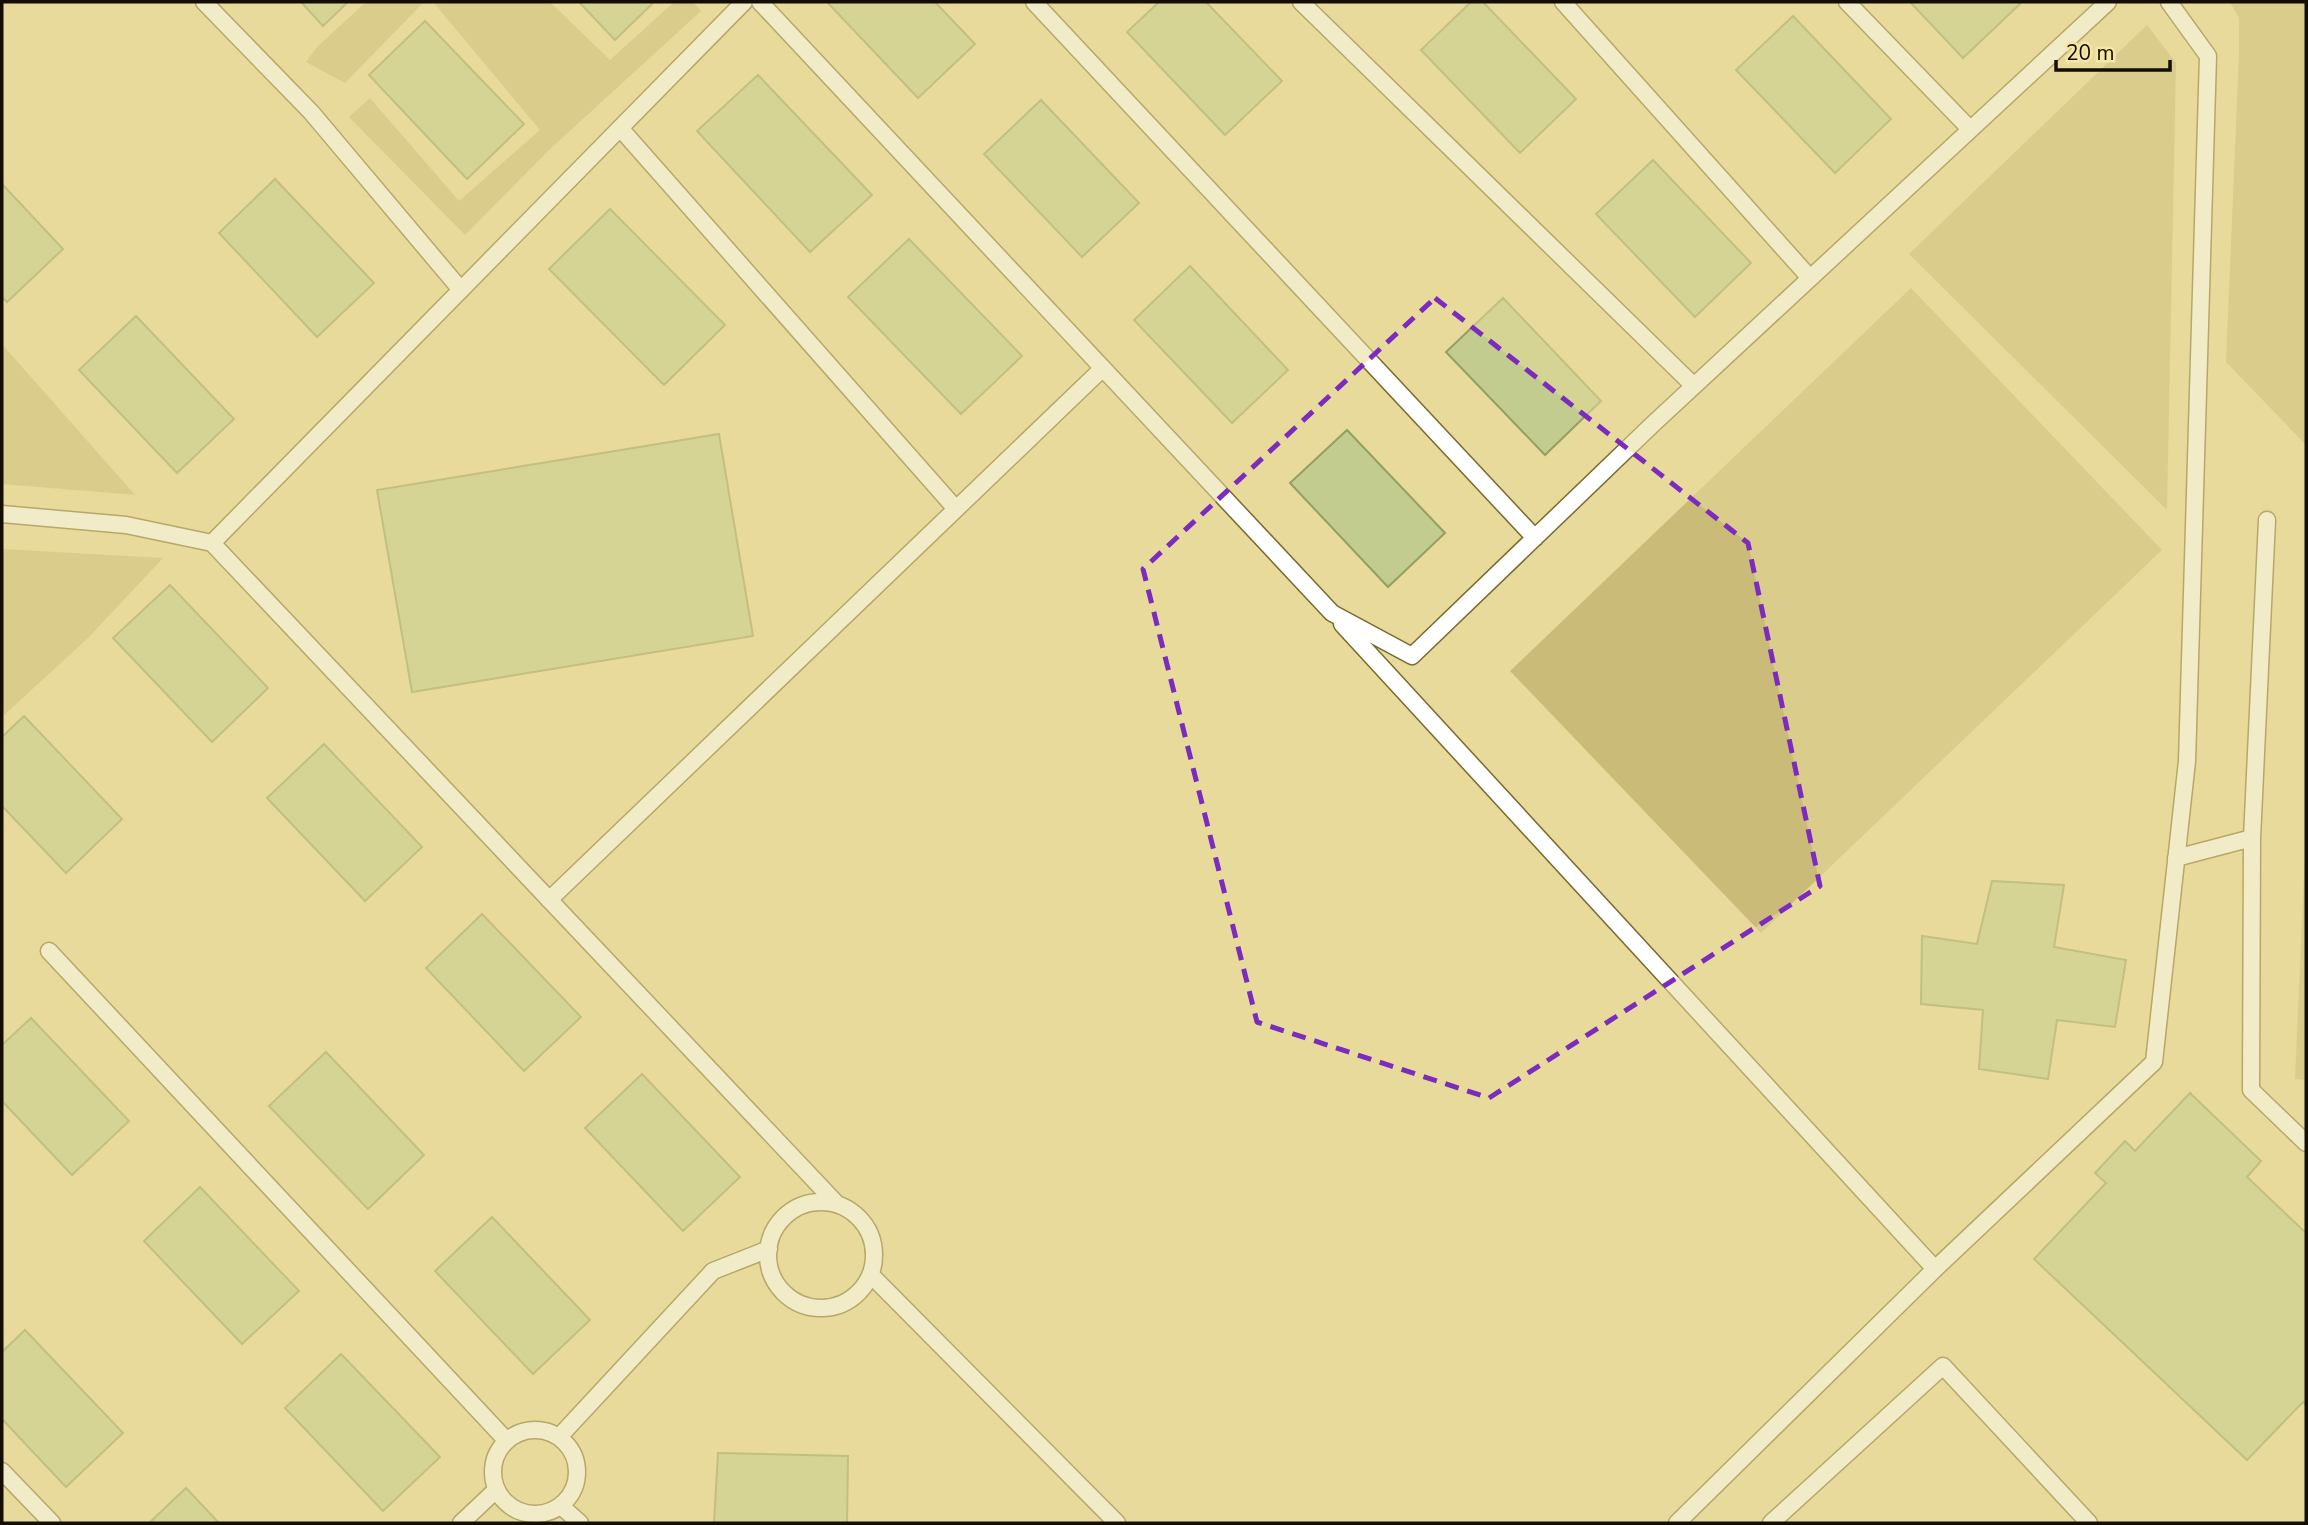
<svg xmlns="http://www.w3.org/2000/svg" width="2308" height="1525" viewBox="0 0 2308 1525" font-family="'Nunito Sans',sans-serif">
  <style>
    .green { fill: #cabb78 }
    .building { fill: #c1cc8e; stroke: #949f62; stroke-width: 2 }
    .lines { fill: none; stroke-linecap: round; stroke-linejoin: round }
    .service-casing { stroke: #796b2d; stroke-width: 19 }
    .service { stroke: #fff; stroke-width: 16 }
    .marked { fill: none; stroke: #7b2cbf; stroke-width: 5; stroke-dasharray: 14 9; stroke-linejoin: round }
  </style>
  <rect width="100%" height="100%" fill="#e8da9a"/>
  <!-- green -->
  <path class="green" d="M366 2H424L345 83 306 62 318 46Z
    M433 2H550L610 60 674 2H693L701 11 549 150 465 235 349 117 370 98 459 201 540 130Z
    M2230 2H2306V445L2226 362 2239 53V18Z
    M2147 25 2176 63 2167 510 1909 254Z
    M1911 288 2162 550 1761 933 1510 671Z
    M2 344 135 495 2 484Z
    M2 549 163 558 88 638 2 717Z
    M2305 852H2306V1080L2295 1079Z"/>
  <!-- building -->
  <path class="building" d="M301 2H348L323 26Z
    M579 2H654L615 40Z
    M827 2H935L975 44 918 98Z
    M1159 2H1206L1282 81 1225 135 1127 32Z
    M1471 2H1483L1576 99 1520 153 1421 50Z
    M1910 2H2018L2020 4 1963 58Z
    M1793 16 1891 119 1835 173 1736 70Z
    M425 21 524 124 467 179 369 75Z
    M758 75 872 195 810 252 697 131Z
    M1041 100 1139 203 1082 257 984 154Z
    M1653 160 1751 263 1695 317 1596 214Z
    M275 179 374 283 317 337 219 233Z
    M2 184 63 249 7 302 2 297Z
    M610 209 725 325 664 385 549 269Z
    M909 239 1022 356 961 414 848 297Z
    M1190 266 1288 370 1232 423 1134 320Z
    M1503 298 1601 401 1545 455 1446 352Z
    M136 316 234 419 177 473 79 370Z
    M1347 430 1445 533 1388 587 1290 483Z
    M719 434 753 636 412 692 377 490Z
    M170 585 268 688 212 742 113 638Z
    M24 716 122 819 66 873 2 806V737Z
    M324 744 422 847 365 901 267 798Z
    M1992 881 2064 885 2054 947 2126 960 2115 1027 2057 1020 2048 1079 1979 1069 1983 1010 1921 1004 1922 936 1977 944Z
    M482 914 581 1017 524 1071 426 968Z
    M31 1018 129 1121 72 1175 2 1101V1045Z
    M326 1052 424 1155 368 1209 269 1106Z
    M642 1074 740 1177 683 1231 585 1128Z
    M2190 1093 2261 1161 2247 1177 2306 1233V1405L2303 1402 2247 1460 2034 1259 2106 1183 2095 1173 2125 1141 2135 1151Z
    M200 1187 299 1291 242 1344 144 1241Z
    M492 1217 590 1320 533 1374 435 1271Z
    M25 1330 123 1433 66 1487 2 1419V1352Z
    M341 1354 440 1457 383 1511 285 1408Z
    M718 1453 848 1456 847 1523H714Z
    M186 1488 219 1523H149Z"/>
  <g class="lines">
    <defs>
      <path id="service" d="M204 2 311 112 461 290
        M760 2 1332 613 1412 656 1653 424 2108 2
        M1034 2 1535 538
        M1301 2 1694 386
        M1563 2 1810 278
        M1847 2 1970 129
        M620 128 956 509
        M2 514 126 525 212 543 836 1203
        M2267 520 2252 838 2251 1090 2306 1143
        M212 543 744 2
        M1342 624 1935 1269 1677 1523
        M2176 858 2252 838
        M549 900 1103 368
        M49 951 506 1440
        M768 1255a53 53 0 1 1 106 0a53 53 0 1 1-106 0Z
        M1935 1269 2154 1062 2187 761 2208 56 2169 2
        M871 1275 1117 1523
        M493 1472a42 42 0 1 1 84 0a42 42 0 1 1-84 0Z
        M559 1437 713 1271 769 1249
        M2 1471 52 1523
        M561 1506 580 1523
        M461 1523 496 1490
        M1771 1523 1943 1366 2089 1523"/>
    </defs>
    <!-- service casing -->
    <use href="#service" class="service-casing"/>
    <!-- service -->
    <use href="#service" class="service"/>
  </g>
  <!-- marked area -->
  <path d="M0 0H2308V1525H0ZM1435 298 1748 543 1820 886 1489 1098 1257 1022 1143 569Z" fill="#e8da9a" fill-opacity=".55" fill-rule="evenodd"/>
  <path class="marked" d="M1435 298 1748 543 1820 886 1489 1098 1257 1022 1143 569Z"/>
  <!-- border -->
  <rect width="2308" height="1525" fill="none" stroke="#140e00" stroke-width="7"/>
  <!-- scale -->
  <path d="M2056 60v10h114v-10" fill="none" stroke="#140e00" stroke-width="3.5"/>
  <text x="2066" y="60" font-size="21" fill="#140e00" stroke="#f5e7a6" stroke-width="5" paint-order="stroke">20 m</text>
</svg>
